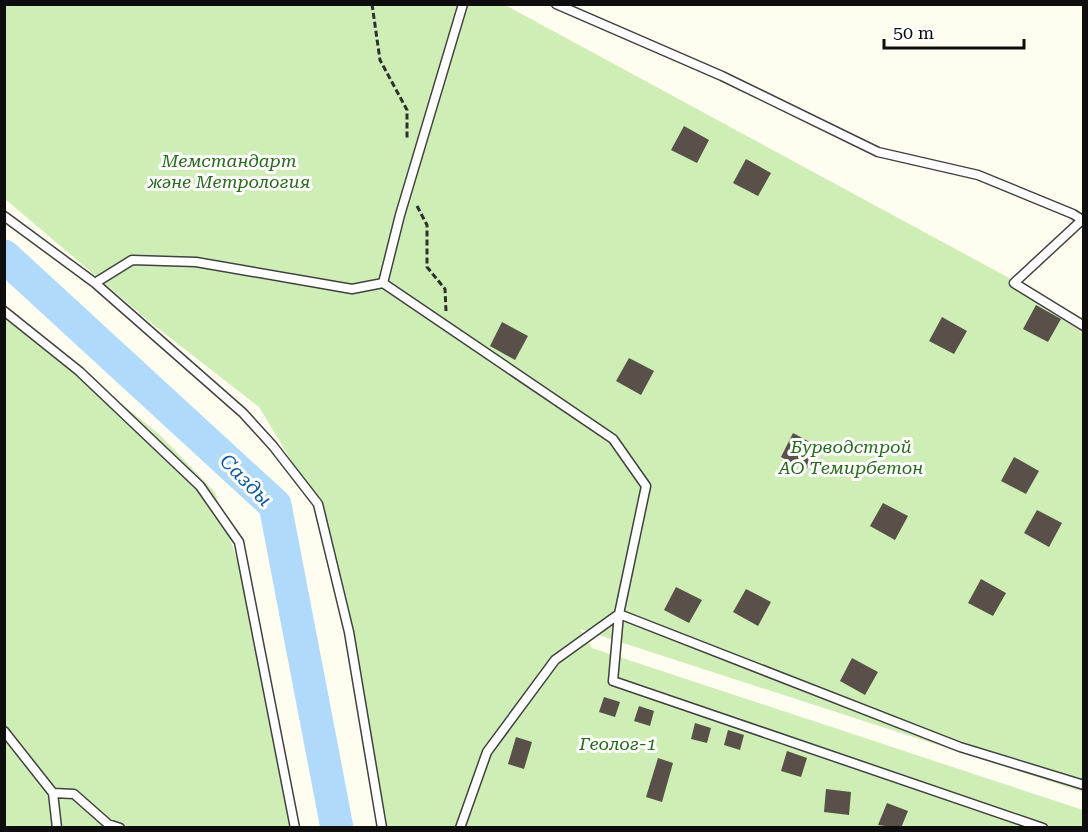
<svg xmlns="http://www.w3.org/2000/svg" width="1088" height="832" viewBox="0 0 1088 832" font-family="'Roboto Serif',serif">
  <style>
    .green { fill: #cfeeb5 }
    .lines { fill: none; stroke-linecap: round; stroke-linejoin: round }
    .river { stroke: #afdafc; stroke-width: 33 }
    .building { fill: #585049 }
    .lane-casing { stroke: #414141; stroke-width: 11 }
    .path { stroke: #303030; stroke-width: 3; stroke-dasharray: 6 3; stroke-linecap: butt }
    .lane { stroke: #fff; stroke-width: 8 }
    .labels { text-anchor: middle; stroke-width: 6; stroke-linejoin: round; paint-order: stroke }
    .park-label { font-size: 18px; font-style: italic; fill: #246c18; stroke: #fff }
    .water-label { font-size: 20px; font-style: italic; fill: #0b5cac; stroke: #fff }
  </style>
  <rect width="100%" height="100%" fill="#fffdef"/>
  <!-- green -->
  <path class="green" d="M5 5H505L1083 318V792L580 629 592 648 1083 810V827H381L321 510 259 407 150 322 5 199Z
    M4 308 160 435 215 492 239 566 290 827H5Z"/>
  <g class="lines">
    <!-- river -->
    <path class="river" d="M4 256 275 505 337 828"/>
  </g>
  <!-- building -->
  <path class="building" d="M684 126 709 140 697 163 671 150Z
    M746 159 771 173 758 196 733 183Z
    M1036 305 1061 319 1048 342 1023 329Z
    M942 317 967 331 954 354 929 341Z
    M502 322 528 336 515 360 490 346Z
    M629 358 654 371 641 395 616 381Z
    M793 433 819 447 806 470 781 457Z
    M1014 457 1039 471 1026 494 1001 481Z
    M883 503 908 516 895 540 870 526Z
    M1037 510 1062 523 1049 547 1024 533Z
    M981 579 1006 593 993 616 968 603Z
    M676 587 702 600 689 623 664 610Z
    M746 589 771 602 758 626 733 612Z
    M852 658 878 672 865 695 840 681Z
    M604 697 620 702 615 717 599 712Z
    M639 706 654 711 650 726 634 721Z
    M695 723 711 728 707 743 691 739Z
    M728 730 744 735 740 750 724 745Z
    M516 737 532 742 524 769 508 764Z
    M787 751 807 758 801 777 781 771Z
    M658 758 673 763 662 802 646 797Z
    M826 789 851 792 849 815 824 812Z
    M887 803 908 811 901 828 878 825Z"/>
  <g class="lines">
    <defs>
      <path id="lane" d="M463 4 400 215 383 283 613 439 646 486 619 614 960 747 1084 785
        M556 4 722 76 878 152 978 175 1073 214 1084 221
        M4 216 95 283 132 260 196 262 352 289 383 283
        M1082 220 1014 283 1084 326
        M95 283 243 413 273 446 318 504 349 632 382 828
        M4 311 79 371 200 486 239 542 295 828
        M619 614 613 681 1043 828
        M4 731 53 793 57 828
        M53 793 74 794 108 824 120 828
        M460 828 487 752 555 660 619 614"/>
    </defs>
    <!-- lane casing -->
    <use href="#lane" class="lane-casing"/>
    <!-- path -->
    <path class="path" d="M372 4 380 60 407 110V139
      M417 206 427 225V267L445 289 446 311"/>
    <!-- lane -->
    <use href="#lane" class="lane"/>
  </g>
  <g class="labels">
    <!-- park labels -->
    <g class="park-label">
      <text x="229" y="167">Мемстандарт<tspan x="229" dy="21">және Метрология</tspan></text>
      <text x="851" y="453">Бурводстрой<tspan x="851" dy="21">АО Темирбетон</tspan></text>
      <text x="618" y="750">Геолог-1</text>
    </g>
    <!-- water labels -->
    <g class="water-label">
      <text transform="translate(246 480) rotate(45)" y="7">Сазды</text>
    </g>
  </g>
  <!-- border -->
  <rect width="1088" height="832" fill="none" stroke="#0e0e0e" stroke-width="12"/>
  <!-- scale -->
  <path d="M884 39v9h140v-9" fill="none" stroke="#0e0e0e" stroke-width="3"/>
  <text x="893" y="39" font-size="18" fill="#0e0e0e" stroke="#ffffff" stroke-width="4.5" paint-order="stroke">50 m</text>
</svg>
